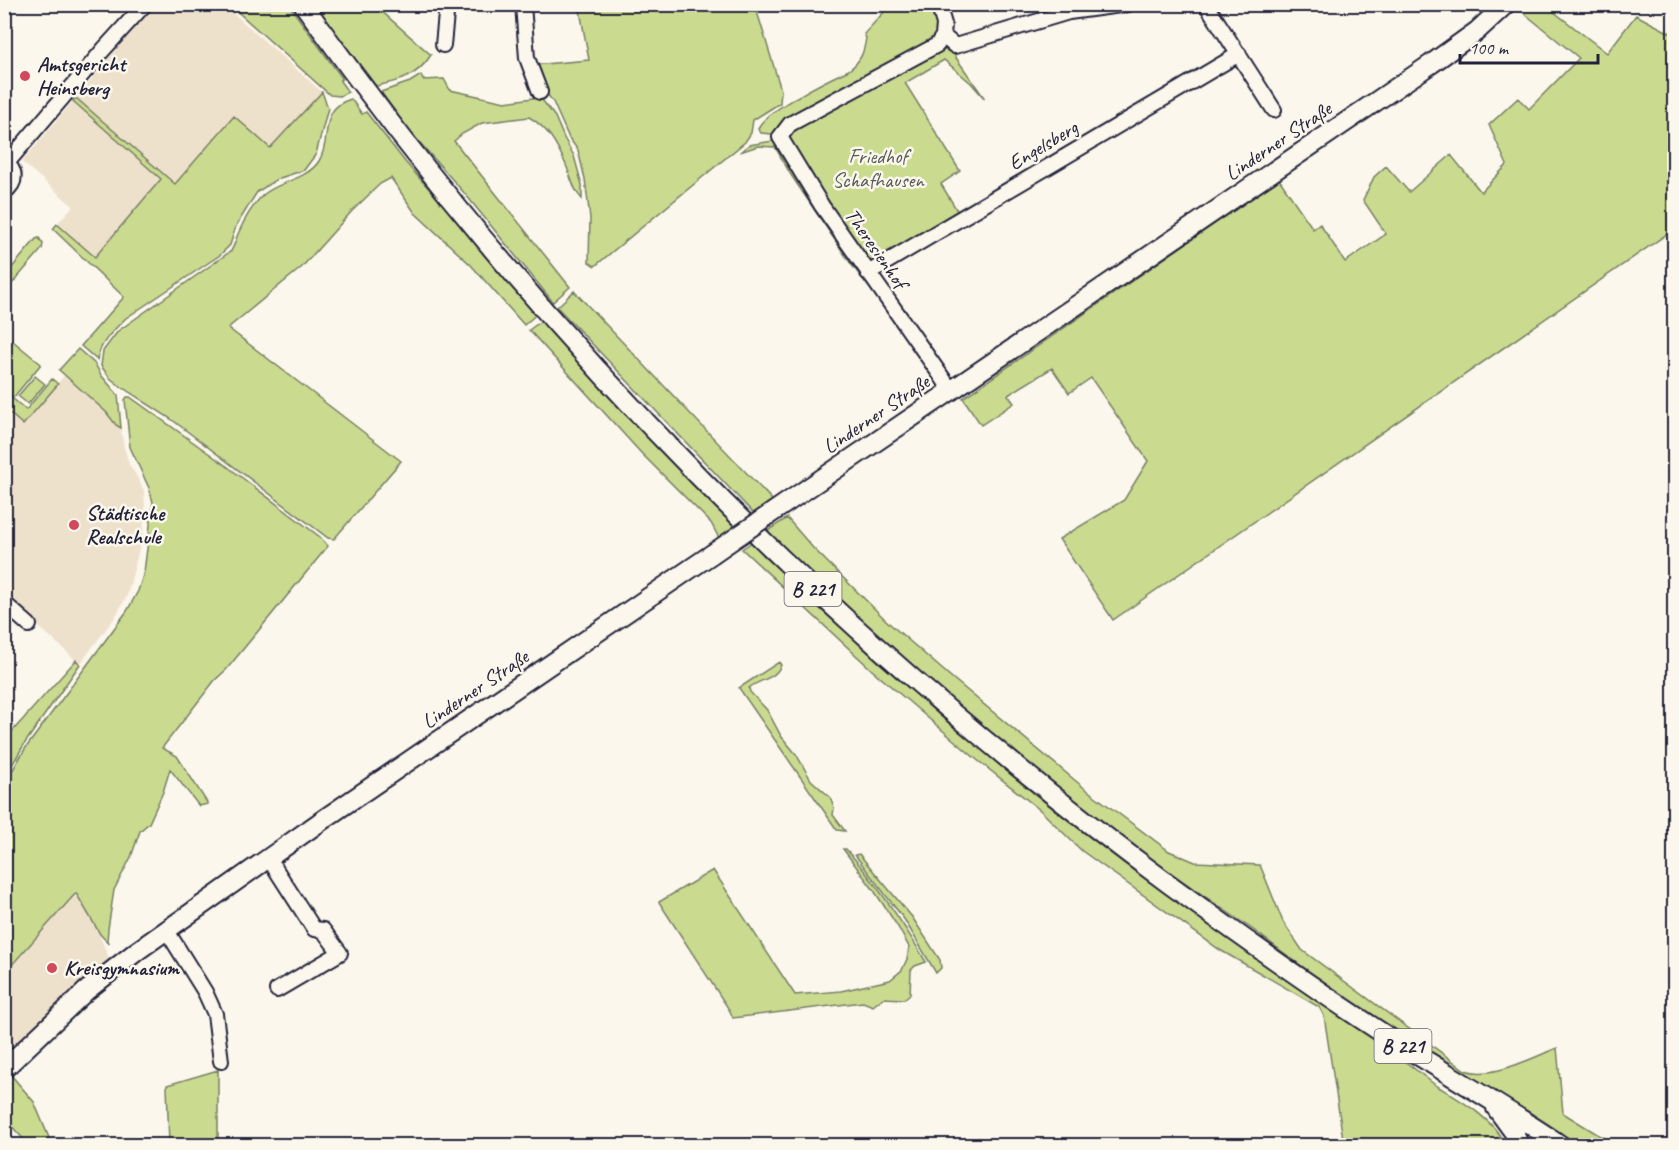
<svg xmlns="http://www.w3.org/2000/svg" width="1679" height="1150" viewBox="0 0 1679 1150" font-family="Caveat,sans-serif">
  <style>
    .built { fill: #eee1cc }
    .green { fill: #cadb8f; stroke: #767e65; stroke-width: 1.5 }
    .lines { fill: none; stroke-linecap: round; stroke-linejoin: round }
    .minor-casing { stroke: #22223b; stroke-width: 18 }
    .major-casing { stroke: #22223b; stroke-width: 22 }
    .minor { stroke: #fbf7ec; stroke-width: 14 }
    .major { stroke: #fbf7ec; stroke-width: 18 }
    .major-bridge-casing { stroke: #22223b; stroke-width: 22; stroke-linecap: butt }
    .major-bridge { stroke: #fbf7ec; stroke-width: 18 }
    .poi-dot { fill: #d1495b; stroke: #fbf7ec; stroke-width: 2 }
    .labels { text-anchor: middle; stroke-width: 5; stroke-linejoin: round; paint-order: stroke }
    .shield { fill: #fbf7ec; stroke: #636270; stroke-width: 1.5 }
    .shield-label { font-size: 20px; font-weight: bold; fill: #22223b }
    .poi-label { font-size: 21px; font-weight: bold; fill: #22223b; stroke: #fbf7ec; text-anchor: start }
    .street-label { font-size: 21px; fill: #22223b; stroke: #fbf7ec }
    .park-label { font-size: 21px; fill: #545a54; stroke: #fbf7ec }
  </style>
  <rect width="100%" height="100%" fill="#fbf7ec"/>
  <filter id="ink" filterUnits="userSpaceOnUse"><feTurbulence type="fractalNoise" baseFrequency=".0167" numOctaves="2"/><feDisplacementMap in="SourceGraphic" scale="12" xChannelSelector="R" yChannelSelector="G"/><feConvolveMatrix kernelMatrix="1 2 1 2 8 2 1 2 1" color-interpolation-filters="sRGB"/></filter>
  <g filter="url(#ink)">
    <!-- built -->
    <path class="built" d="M119 4 224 5 322 92 270 148 234 117 175 184 76 98 134 28 127 12Z
      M73 101 161 179 95 257 57 224 73 206 22 162Z
      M65 375 106 412 116 425 121 428 124 447 129 464 139 480 144 491 145 505 143 534 127 596 115 617 80 664 5 596V409L23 424Z
      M77 893 99 934 110 961 79 983 61 999 47 1017 5 1055 4 940 21 954Z"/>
    <!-- green -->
    <path class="green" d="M230 5H289L342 78 340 81 348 92 340 96 330 95Z
      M314 5H380L378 8 431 55C417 77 400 81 376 86Z
      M579 5H755L781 90 780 103 753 120 751 133 745 142 595 266 589 262 590 218 585 179 578 150 569 138 553 102 543 88 533 65 589 60Z
      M882 5H938L941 26 934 44 800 111 778 131 772 134 761 133 758 129C762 112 831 78 849 70 861 61 864 52 866 38L864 34 884 12Z
      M1523 5H1545L1607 53 1636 15 1670 33 1674 26V229L1113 620 1059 539 1124 500 1148 461 1091 378 1069 393 1052 368 1008 395 1014 403 981 425 963 398 1279 179 1313 229 1320 224 1345 262 1386 234 1363 200 1374 177 1386 166 1409 192 1451 155 1481 192 1507 165 1489 125 1518 98 1529 109 1579 58 1519 9Z
      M945 50 952 52 985 99 971 83 944 60 905 83 960 171 941 184 961 217 869 270 788 141 787 135 795 126 934 51Z
      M421 75 423 80 444 79 450 90 505 102 540 97 555 117 564 138 574 156 582 185V199C573 190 571 177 566 165 557 144 548 128 529 117L482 123 462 134 454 141 570 287 553 302 466 195 407 128 381 92 410 82Z
      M322 92 328 108 316 154 304 170 277 179 257 192 236 226 230 245 220 255 126 318C114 330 100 342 97 360L81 346 124 297 53 229 57 224 95 257 161 179 73 101 76 98 175 184 234 116 270 148Z
      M351 99 362 114 366 112 406 163 539 312 524 325 471 265 415 213 391 178 380 184 352 211 302 267 228 328 401 461 334 539 328 538 171 419 120 386 110 378 101 366 103 351 118 331 231 251C235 245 235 241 238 234 244 220 252 206 263 195 279 181 307 180 319 161 333 138 317 109 351 99Z
      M773 141 778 144 782 155 898 324 851 264 791 175 775 147 758 146 740 152 749 145Z
      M39 238 43 244 42 249 5 292V276L36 239Z
      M574 291 775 503 758 518 557 307Z
      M545 318 745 528 720 540 711 523 641 453 529 330Z
      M8 337 41 364 13 398 5 391V341Z
      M78 349 95 364 101 375 118 395 121 428 116 425 106 412 59 370Z
      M35 376 45 384 28 404 18 396Z
      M52 379 58 384 23 425 5 409V392L26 410Z
      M127 397H130L228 467 320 537 328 546 226 670 215 680 162 748 177 756 208 804 199 806 170 769 163 792 149 823 140 831 131 857 114 890 108 929 107 941 109 944 100 934 76 893 10 967 4 965 5 783 25 749 127 611 138 591 144 572 153 502 149 488 130 447 125 400Z
      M787 518 813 548 890 624 951 677 1083 787 1169 851 1195 862 1260 865 1283 922 1302 950 1465 1070C1491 1080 1532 1058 1557 1048L1563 1113 1615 1145H1578L1460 1074 1336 992 1252 929 1164 868 1051 782 909 665 764 533Z
      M756 539 836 619 1434 1084C1458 1099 1494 1118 1505 1145H1344L1324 1016 1319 1007 1220 950 1082 851 1040 810 976 759 873 671 742 549Z
      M76 660 80 664 25 743 5 777V732L9 735Z
      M779 662 781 665C775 680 759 679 749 688L750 692 767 710 781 736 796 754 811 780 831 798 834 808 833 815 845 831 837 830 739 688Z
      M843 849H846C877 884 902 921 926 962L915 966 911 970 910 994 904 999 883 998 873 1006 863 1002 733 1018 730 1011 659 902 713 870 795 995 841 991 890 980 902 970 907 959 909 947 898 927 873 889Z
      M859 854 912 917 940 960 941 968 936 973 904 919 855 855Z
      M218 1070V1145H169L167 1085Z
      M11 1075 34 1102 52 1145H29L5 1119V1081Z"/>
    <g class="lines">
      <defs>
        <path id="minor" d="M523 4 527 58 540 92
          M938 4 944 24 943 36 955 46 1069 12 1128 4
          M1206 4 1274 110
          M943 36 937 45 790 124 780 137 822 206 951 390
          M443 45 447 4
          M4 162C17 170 17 183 4 192
          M7 163 104 49 145 4
          M868 273 1239 54
          M4 603 29 625
          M269 859 314 929 323 930 340 953 277 990
          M167 931 205 992 215 1014 221 1061"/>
        <path id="major" d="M303 4C543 342 835 638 1169 884 1240 936 1313 988 1387 1036 1445 1073 1505 1107 1562 1146
          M789 501 1431 64 1477 31 1506 4
          M4 1069 86 991 137 951 324 819 712 554
          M1496 1108 1515 1134 1519 1146"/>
      </defs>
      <!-- minor casing -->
      <use href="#minor" class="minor-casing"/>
      <!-- major casing -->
      <use href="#major" class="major-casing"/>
      <!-- minor -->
      <use href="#minor" class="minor"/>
      <!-- major -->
      <use href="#major" class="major"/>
      <defs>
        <path id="major-bridge" d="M712 554 789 501"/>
      </defs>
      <!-- major-bridge casing -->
      <use href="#major-bridge" class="major-bridge-casing"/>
      <!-- major-bridge -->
      <use href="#major-bridge" class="major-bridge"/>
    </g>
  </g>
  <!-- markers -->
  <g class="poi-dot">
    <circle cx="25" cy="76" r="6"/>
    <circle cx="74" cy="525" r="6"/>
    <circle cx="52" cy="968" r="6"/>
  </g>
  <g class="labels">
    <!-- shield labels -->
    <g class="shield">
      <rect x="784.5" y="572" width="57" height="34" rx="4.5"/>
      <rect x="1374.5" y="1029" width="57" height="34" rx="4.5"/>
    </g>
    <g class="shield-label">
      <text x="813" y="596">B 221</text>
      <text x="1403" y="1053">B 221</text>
    </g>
    <!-- poi labels -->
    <g class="poi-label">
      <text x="37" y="71">Amtsgericht<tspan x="37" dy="24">Heinsberg</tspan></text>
      <text x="86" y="520">Städtische<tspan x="86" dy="24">Realschule</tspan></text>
      <text x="64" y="975">Kreisgymnasium</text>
    </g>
    <!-- street labels -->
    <g class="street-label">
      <text transform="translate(1278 141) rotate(-34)" y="7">Linderner Straße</text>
      <text transform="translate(1043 145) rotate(-31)" y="7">Engelsberg</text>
      <text transform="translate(876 248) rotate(55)" y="7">Theresienhof</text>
      <text transform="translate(876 414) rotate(-34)" y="7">Linderner Straße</text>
      <text transform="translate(475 689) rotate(-34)" y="7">Linderner Straße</text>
    </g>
    <!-- park labels -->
    <g class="park-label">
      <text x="878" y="163">Friedhof<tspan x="878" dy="24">Schafhausen</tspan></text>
    </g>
  </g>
  <!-- margin -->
  <rect width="1679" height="1150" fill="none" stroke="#fbf7ec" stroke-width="24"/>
  <rect x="12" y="12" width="1655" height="1126" fill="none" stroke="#22223b" stroke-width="2" filter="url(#ink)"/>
  <!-- scale -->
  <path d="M1460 54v9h138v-9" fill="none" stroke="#22223b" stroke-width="3"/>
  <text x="1469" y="54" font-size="18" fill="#22223b" stroke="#fbf7ec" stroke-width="4.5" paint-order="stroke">100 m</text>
</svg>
